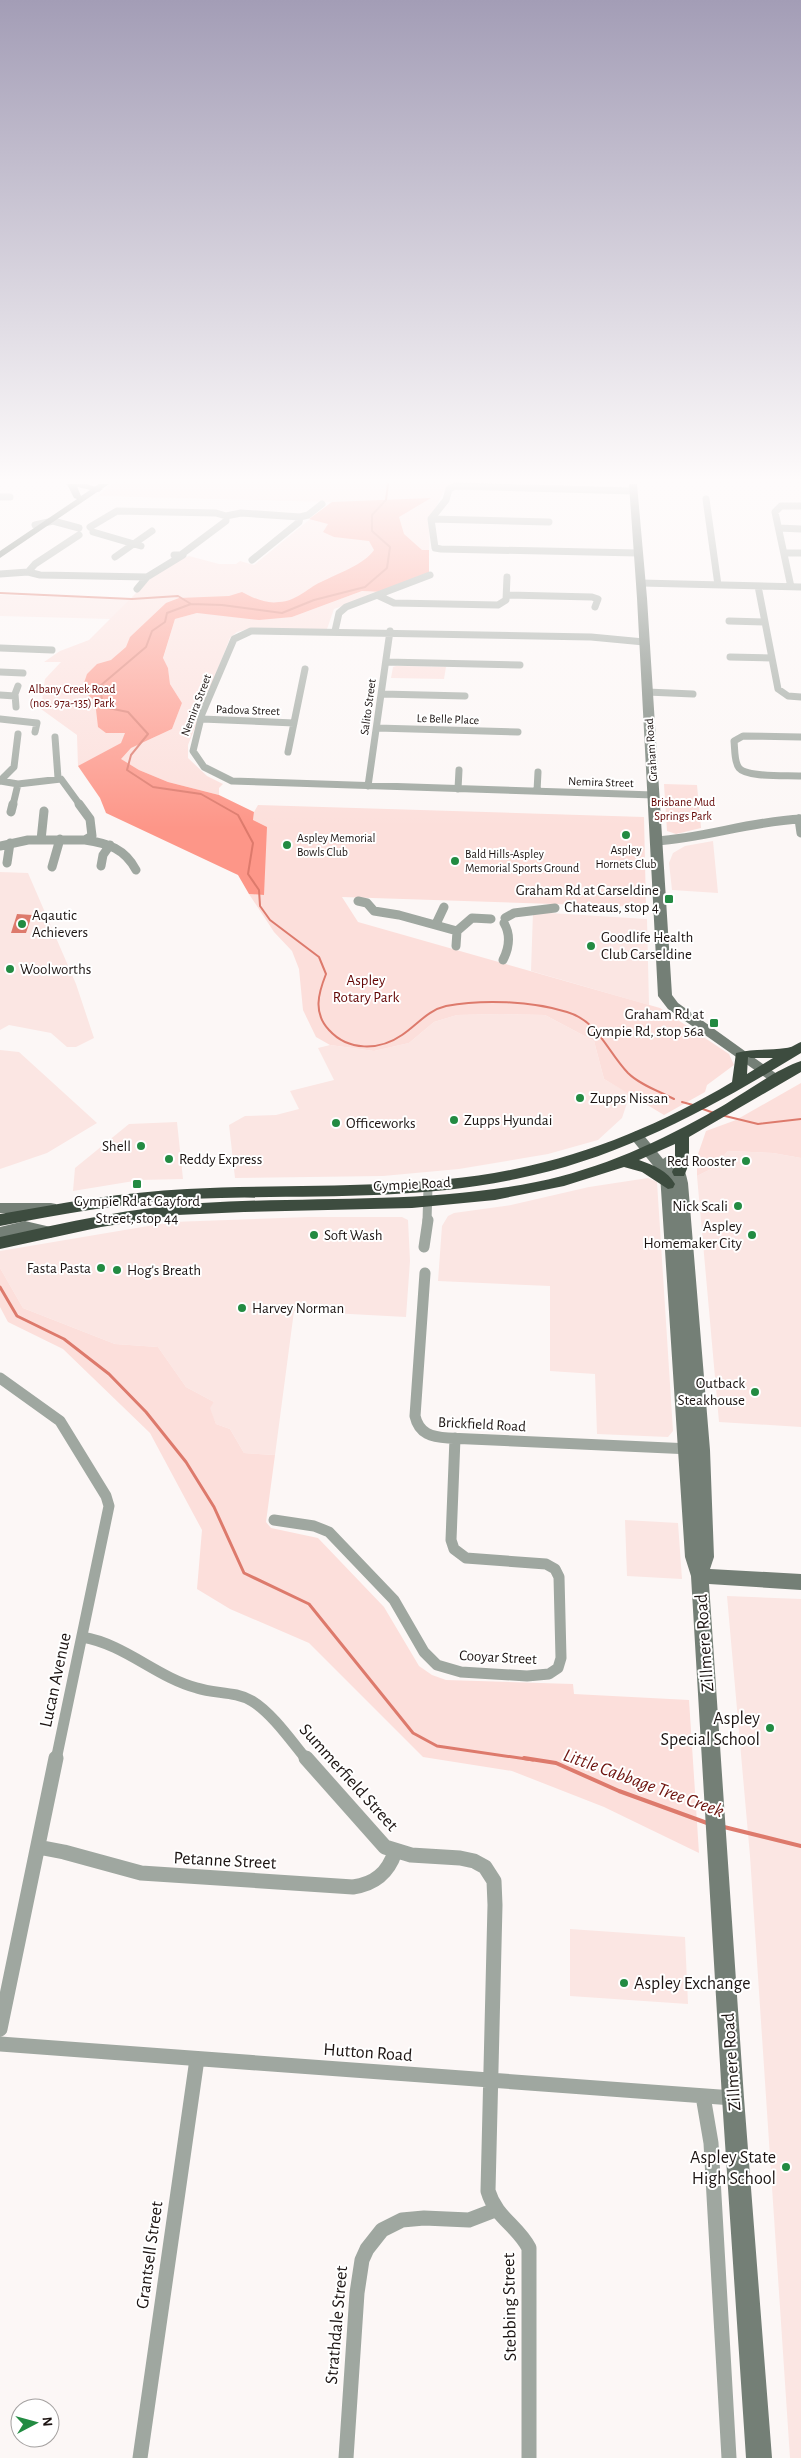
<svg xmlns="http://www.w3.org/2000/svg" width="801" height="2458" viewBox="0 0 801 2458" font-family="'Alegreya Sans',sans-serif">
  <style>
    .built { fill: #fbe6e3 }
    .green { fill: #fcdfdb }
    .forest { fill: #fd9688 }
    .water { fill: #dd7a6c }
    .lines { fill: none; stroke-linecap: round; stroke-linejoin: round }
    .stream-far2 { stroke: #dd7a6c; stroke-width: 2 }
    .stream-far1 { stroke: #dd7a6c; stroke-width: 3 }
    .stream { stroke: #dd7a6c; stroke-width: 4 }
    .street-far3 { stroke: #9fa7a0; stroke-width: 7 }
    .street-far2 { stroke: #9fa7a0; stroke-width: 9 }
    .street-far1 { stroke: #9fa7a0; stroke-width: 11 }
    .street { stroke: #9fa7a0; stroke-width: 15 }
    .secondary { fill: #747f76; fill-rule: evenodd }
    .primary { fill: #566458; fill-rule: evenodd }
    .highway { fill: #3d4c3f; fill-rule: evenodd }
    .poi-dot { fill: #228b42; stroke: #fff; stroke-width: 2 }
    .labels { text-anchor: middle; stroke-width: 4; stroke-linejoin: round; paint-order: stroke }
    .far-park-label { font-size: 12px; fill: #630504; stroke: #fff }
    .far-street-label { font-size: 12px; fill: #1c1412; stroke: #fff }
    .far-poi-label { font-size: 12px; fill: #1c1412; stroke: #fff; text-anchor: start }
    .poi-label { font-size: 15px; fill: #1c1412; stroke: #fff; text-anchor: start }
    .park-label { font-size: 15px; fill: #630504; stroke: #fff }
    .street-label { font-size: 15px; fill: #1c1412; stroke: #fff }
    .near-street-label { font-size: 18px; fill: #1c1412; stroke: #fff }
    .near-poi-label { font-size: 18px; fill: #1c1412; stroke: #fff; text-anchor: end }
    .near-water-label { font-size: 19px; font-style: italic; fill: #6e130e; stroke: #fff }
  </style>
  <rect width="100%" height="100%" fill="#fcf7f6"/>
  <!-- built -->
  <path class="built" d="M0 595 132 599 111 619 0 616Z
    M713 841 718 893 672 890 669 863 673 853 685 846Z
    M0 872 28 873 76 984 94 1038 76 1047H67L51 1033 9 1025 0 1030Z
    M533 912 647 919 649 1005 531 971Z
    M501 1014 545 1015 594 1041 604 1079 630 1094 622 1118 598 1140 548 1154 459 1169 383 1176 235 1178 229 1125 245 1116 276 1115 299 1109 290 1091 334 1080 318 1048 330 1045 374 1051 409 1043 434 1022 457 1015Z
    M0 1050 19 1052 97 1123 47 1153 0 1169Z
    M177 1122 183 1179 140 1180 73 1191 75 1168 129 1124Z
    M728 1151 773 1153 801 1158V1427L719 1422 697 1176 711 1169Z
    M648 1178 657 1182 673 1431 668 1437 597 1434 595 1374 550 1371V1286L438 1281 442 1226 448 1216 454 1213 511 1205 589 1187Z
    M308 1217H402L408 1220 410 1261 406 1317 294 1311 275 1455 244 1453 230 1429 216 1424 209 1408 214 1402 186 1387 158 1347 115 1344 23 1308 0 1268V1251L172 1222Z
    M625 1520 678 1523 682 1579 627 1576Z
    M727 1596 801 1599V2458H790L750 1856Z
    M570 1929 685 1937 688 2004 570 1996Z"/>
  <!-- green -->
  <path class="green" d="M112 484H453L444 490 430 521 429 550H422L387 568 264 612 167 613 142 743 172 729 182 703 170 684 168 668 163 659 175 619 197 613 292 617 362 591 382 592 334 609 327 629H248L237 632 230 638 188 745V758L207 776 223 784 219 788V795L168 782 139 770 129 764 78 766 77 735 41 709 45 679 61 662H44L60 651 89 640 151 578 176 561 189 556 219 564H236L240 561 254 565 331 502 98 496Z
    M396 666H399L446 667 444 679 391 678 393 667Z
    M664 784 697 785 701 828 676 834 667 831Z
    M258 805 644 817 646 907 342 897 358 922 660 1008 729 1054 734 1065 707 1085 705 1092 664 1115 604 1079 594 1041 545 1015 501 1014 457 1015 434 1022 409 1043 374 1051 330 1045 316 1037 303 1010 299 969 292 951 274 932 249 894 264 895 253 820 254 812Z
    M801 1083V1158L773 1153 728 1151 711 1169 697 1176V1157L706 1131 736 1120Z
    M0 1268 23 1308 115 1344 158 1347 186 1387 214 1402 210 1408 216 1424 230 1429 244 1453 275 1455 266 1522 271 1528 318 1538 384 1607 419 1666 432 1675 446 1680 573 1684 574 1694 689 1700 699 1853 604 1807 512 1771 423 1757 309 1643 230 1609 197 1589 202 1530 150 1433 63 1349 8 1322 0 1307Z"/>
  <!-- forest -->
  <path class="forest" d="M431 498 399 517 404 534 422 550H429V574L382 592 362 591 292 617 259 620 197 613 175 619 163 658 168 668 170 684 182 703 172 729 131 748 121 759 139 770 168 782 219 795 254 812 253 820 267 827 264 895 249 894 238 875 106 813 100 798 78 766 121 743 125 733H106L98 727 95 701 87 694 83 686 87 674 97 664 111 660 126 647 130 637 166 603 179 598 229 596 242 592C253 598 266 604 279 602 297 601 306 589 321 582 337 574 365 564 374 550L369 541 334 537 323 532 328 524 309 519 332 502Z"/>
  <!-- water -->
  <path class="water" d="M17 914 32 915 26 933H11Z"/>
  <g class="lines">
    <!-- stream-far2 -->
    <path class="stream-far2" d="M388 484 386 500 372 515V531L390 547 387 568 365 587 314 600 282 613 222 605 191 604 167 613 165 622 152 631 146 647 100 686 103 707 128 712 148 734 131 755 127 770 153 787 201 794 238 815 253 843 248 874 259 890 260 906 270 920 319 957 326 974C318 994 313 1013 329 1030 348 1051 379 1051 402 1035 417 1025 428 1010 446 1006 483 999 531 1001 567 1012 598 1021 607 1051 628 1073 640 1085 659 1091 674 1099
      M0 593 132 599 178 596 191 604
      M682 1102 693 1105
      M700 1108 714 1113
      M721 1115 758 1124 801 1119"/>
    <!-- stream-far1 -->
    <path class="stream-far1" d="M0 1287 17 1316 64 1339 109 1374 146 1412 186 1462 214 1507 244 1573 309 1604 413 1733 437 1746 533 1760"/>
    <!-- stream -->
    <path class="stream" d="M524 1758 556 1763 619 1791 707 1823
      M724 1827 801 1846"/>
    <!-- street-far3 -->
    <path class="street-far3" d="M633 491 455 486 449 489 446 500 431 519 435 548 441 549 638 553
      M0 497H10
      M706 499 718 585
      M226 516 241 513 300 517 299 522 252 560
      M300 517 308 515 322 504
      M431 519 549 522
      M35 525 53 521 79 528
      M90 527 117 511 216 513 226 516V521L182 554
      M779 528 801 529
      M93 532 141 546
      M79 535 35 564 28 572 40 575 147 577 183 555H174L176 558
      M784 553H801
      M115 557 152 531
      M0 574 28 572
      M641 583 801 587
      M758 586 778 689 788 696 801 697
      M791 587 775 512 781 506H801
      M137 589 147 577
      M507 595 592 597 598 599 595 607
      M379 596 394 603 498 605 506 600 507 577
      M729 621 765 622
      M335 631 339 613 346 607 430 575
      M644 642 591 637 251 631 234 639 202 714 193 751 204 767 232 781 654 795
      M0 648 52 650
      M730 657 772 658
      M386 662 520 665
      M0 672 23 673
      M647 692 693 694
      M382 694 465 696
      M0 695 15 696
      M16 707 15 694 18 686
      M0 719 37 723 35 732
      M202 719 294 723
      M377 728 518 732
      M55 737 58 778
      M801 737 743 736 734 741C735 749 734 762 739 768 747 778 788 775 801 776
      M288 752 305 669
      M0 781 18 784 61 779 80 805
      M0 781 14 767 18 734
      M368 786 390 631
      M458 789 459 770
      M537 791 538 772
      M13 805 18 784"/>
    <!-- street-far2 -->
    <path class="street-far2" d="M11 812 13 804
      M799 819 801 833
      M41 840 44 811
      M85 840C108 843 125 849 136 870
      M656 841C705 838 752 821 801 819
      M0 846 28 840H85L92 836 90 819 79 804
      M7 863 10 843
      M101 866 103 855 110 845
      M52 867 60 839
      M358 901 367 903 374 911 399 915 457 931 472 918 491 919
      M505 918 514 913 555 908
      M436 924 444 907
      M456 946 457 931
      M503 960C509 948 511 935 504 923
      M427 1221 428 1187"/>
    <!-- street-far1 -->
    <path class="street-far1" d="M424 1247 428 1220
      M425 1273 415 1416C419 1434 432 1437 448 1438L691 1449
      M0 1378 60 1421 106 1496 109 1506 56 1760
      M274 1520 314 1526 329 1532 394 1600 424 1652 437 1665 461 1672 527 1676 549 1674 558 1668 561 1658 559 1577 555 1569 546 1564 466 1558 454 1549 451 1540 455 1438
      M82 1637C125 1644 156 1677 197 1688 215 1694 235 1691 252 1701 272 1713 292 1742 307 1760"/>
    <!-- street -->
    <path class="street" d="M306 1758 385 1847 411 1855 460 1858 474 1861 485 1867 494 1881 495 1905 488 2191C496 2218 517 2225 529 2248V2458
      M38 1847 64 1852 141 1873 353 1887C375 1884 388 1873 395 1852
      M0 2029 56 1758
      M0 2044 733 2098
      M703 2096 711 2143 729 2458
      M140 2458 197 2059
      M346 2458 357 2293 362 2260 367 2249 382 2230 402 2220 424 2218 469 2220 495 2210"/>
    <!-- secondary -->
    <path class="secondary" d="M65 484H86L103 489 99 492Z
      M629 484H637L647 598 672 995 678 1003 781 1077 783 1080 776 1085 668 1009 658 996 637 598Z
      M636 1131 641 1132 663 1159 670 1154C681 1157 686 1172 688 1183L710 1450 714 1557 710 1569 801 1574V1590L709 1584 744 2098 772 2458H746L722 2098 691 1576 685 1557 660 1174 629 1136Z
      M0 1203H51L56 1204 58 1208 56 1212 51 1213H0Z
      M25 1221 55 1228 58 1232 55 1236 50 1238 25 1233 0 1239V1227Z"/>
    <!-- primary -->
    <path class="primary" d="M67 484H76L81 496 99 484H109L0 558V551L77 499 74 498Z"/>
    <!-- highway -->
    <path class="highway" d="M801 1042V1053C711 1108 621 1158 516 1179 407 1202 296 1194 186 1199 123 1203 62 1214 0 1226V1214C62 1203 124 1192 187 1189 297 1183 407 1191 515 1169 593 1153 665 1122 732 1082L736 1053C753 1048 768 1051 786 1048 791 1048 796 1044 801 1042ZM748 1057 751 1058H773L747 1074Z
      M801 1061V1072L689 1137V1164L684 1176H674L672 1172 675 1164V1144L639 1160C653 1165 668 1171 675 1184L673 1188 668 1189 642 1172 624 1167 564 1186 495 1200 412 1208 244 1212 177 1215 101 1227 0 1249V1237C67 1222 134 1207 202 1203 314 1196 426 1204 536 1182 601 1169 661 1141 717 1109 740 1096 778 1068 801 1061Z"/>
  </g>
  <!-- sky -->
  <linearGradient id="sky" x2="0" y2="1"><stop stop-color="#a39db6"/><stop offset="0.58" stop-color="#fefbfb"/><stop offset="1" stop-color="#fefbfb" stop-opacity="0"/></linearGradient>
  <rect width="801" height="828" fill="url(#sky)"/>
  <!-- markers -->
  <g class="poi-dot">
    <circle cx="626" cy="835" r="5"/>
    <circle cx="287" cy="845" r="5"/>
    <circle cx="455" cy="861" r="5"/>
    <rect x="664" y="894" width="10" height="10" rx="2.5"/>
    <circle cx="22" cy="924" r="5"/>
    <circle cx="591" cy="946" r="5"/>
    <circle cx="10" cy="969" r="5"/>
    <rect x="709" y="1018" width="10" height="10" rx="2.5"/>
    <circle cx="580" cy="1098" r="5"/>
    <circle cx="454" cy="1120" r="5"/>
    <circle cx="336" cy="1123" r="5"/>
    <circle cx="141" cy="1146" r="5"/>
    <circle cx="169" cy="1159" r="5"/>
    <circle cx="746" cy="1161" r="5"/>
    <rect x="132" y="1179" width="10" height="10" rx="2.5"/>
    <circle cx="738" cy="1206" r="5"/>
    <circle cx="314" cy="1235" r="5"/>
    <circle cx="752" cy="1235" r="5"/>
    <circle cx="101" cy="1268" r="5"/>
    <circle cx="117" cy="1270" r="5"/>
    <circle cx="242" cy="1308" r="5"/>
    <circle cx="755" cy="1392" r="5"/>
    <circle cx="770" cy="1728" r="5"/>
    <circle cx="624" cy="1983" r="5"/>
    <circle cx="786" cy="2167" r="5"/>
  </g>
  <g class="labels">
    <!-- far-park labels -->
    <g class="far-park-label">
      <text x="72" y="693">Albany Creek Road<tspan x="72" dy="14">(nos. 97a-135) Park</tspan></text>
      <text x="683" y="806">Brisbane Mud<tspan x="683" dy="14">Springs Park</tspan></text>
    </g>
    <!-- far-street labels -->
    <g class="far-street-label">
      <text transform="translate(196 705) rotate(-69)" y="4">Nemira Street</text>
      <text transform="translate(368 707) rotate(-82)" y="4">Salito Street</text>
      <text transform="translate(248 710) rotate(2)" y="4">Padova Street</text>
      <text transform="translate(448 719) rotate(2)" y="4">Le Belle Place</text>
      <text transform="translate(651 750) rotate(-94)" y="4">Graham Road</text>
      <text transform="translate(601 782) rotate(2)" y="4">Nemira Street</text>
    </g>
    <!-- far-poi labels -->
    <g class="far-poi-label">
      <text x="297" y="842">Aspley Memorial<tspan x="297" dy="14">Bowls Club</tspan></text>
      <text x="626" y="854" text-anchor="middle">Aspley<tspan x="626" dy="14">Hornets Club</tspan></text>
      <text x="465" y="858">Bald Hills-Aspley<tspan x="465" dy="14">Memorial Sports Ground</tspan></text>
    </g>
    <!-- poi labels -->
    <g class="poi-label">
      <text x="659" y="895" text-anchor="end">Graham Rd at Carseldine<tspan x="659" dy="17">Chateaus, stop 4</tspan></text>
      <text x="32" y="920">Aqautic<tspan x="32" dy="17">Achievers</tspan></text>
      <text x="601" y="942">Goodlife Health<tspan x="601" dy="17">Club Carseldine</tspan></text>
      <text x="20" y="974">Woolworths</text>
      <text x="704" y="1019" text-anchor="end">Graham Rd at<tspan x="704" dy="17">Gympie Rd, stop 56a</tspan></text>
      <text x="590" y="1103">Zupps Nissan</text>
      <text x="464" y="1125">Zupps Hyundai</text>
      <text x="346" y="1128">Officeworks</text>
      <text x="131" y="1151" text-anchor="end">Shell</text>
      <text x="179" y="1164">Reddy Express</text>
      <text x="736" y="1166" text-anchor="end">Red Rooster</text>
      <text x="137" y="1206" text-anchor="middle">Gympie Rd at Gayford<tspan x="137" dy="17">Street, stop 44</tspan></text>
      <text x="728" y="1211" text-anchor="end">Nick Scali</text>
      <text x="742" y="1231" text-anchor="end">Aspley<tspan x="742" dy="17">Homemaker City</tspan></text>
      <text x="324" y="1240">Soft Wash</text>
      <text x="91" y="1273" text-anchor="end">Fasta Pasta</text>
      <text x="127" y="1275">Hog's Breath</text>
      <text x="252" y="1313">Harvey Norman</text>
      <text x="745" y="1388" text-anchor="end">Outback<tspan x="745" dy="17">Steakhouse</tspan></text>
    </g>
    <!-- park labels -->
    <g class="park-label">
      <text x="366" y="985">Aspley<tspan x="366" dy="17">Rotary Park</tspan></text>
    </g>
    <!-- street labels -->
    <g class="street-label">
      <text transform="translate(412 1184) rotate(-3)" y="5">Gympie Road</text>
      <text transform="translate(482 1424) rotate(3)" y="5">Brickfield Road</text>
      <text transform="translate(498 1657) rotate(3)" y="5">Cooyar Street</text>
    </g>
    <!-- near-street labels -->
    <g class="near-street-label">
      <text transform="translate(704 1643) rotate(-94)" y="6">Zillmere Road</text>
      <text transform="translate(55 1680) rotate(-78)" y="6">Lucan Avenue</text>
      <text transform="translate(349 1777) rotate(48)" y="6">Summerfield Street</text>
      <text transform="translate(225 1860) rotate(3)" y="6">Petanne Street</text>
      <text transform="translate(368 2052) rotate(4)" y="6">Hutton Road</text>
      <text transform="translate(731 2062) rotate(-94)" y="6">Zillmere Road</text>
      <text transform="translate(149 2255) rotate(-82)" y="6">Grantsell Street</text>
      <text transform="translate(509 2307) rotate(-91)" y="6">Stebbing Street</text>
      <text transform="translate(336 2325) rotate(-85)" y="6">Strathdale Street</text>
    </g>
    <!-- near-poi labels -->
    <g class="near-poi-label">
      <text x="760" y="1724">Aspley<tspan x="760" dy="21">Special School</tspan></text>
      <text x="634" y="1989" text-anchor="start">Aspley Exchange</text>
      <text x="776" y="2163">Aspley State<tspan x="776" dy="21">High School</tspan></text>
    </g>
    <!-- near-water labels -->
    <g class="near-water-label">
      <text transform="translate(644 1782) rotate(20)" y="7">Little Cabbage Tree Creek</text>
    </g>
  </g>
  <!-- north arrow -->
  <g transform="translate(35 2423) rotate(84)"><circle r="24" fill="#ffffff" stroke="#a4a1a0"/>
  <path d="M0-4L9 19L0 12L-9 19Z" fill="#228b42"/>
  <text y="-8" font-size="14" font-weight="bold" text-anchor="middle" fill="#1c1412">N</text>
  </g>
</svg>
